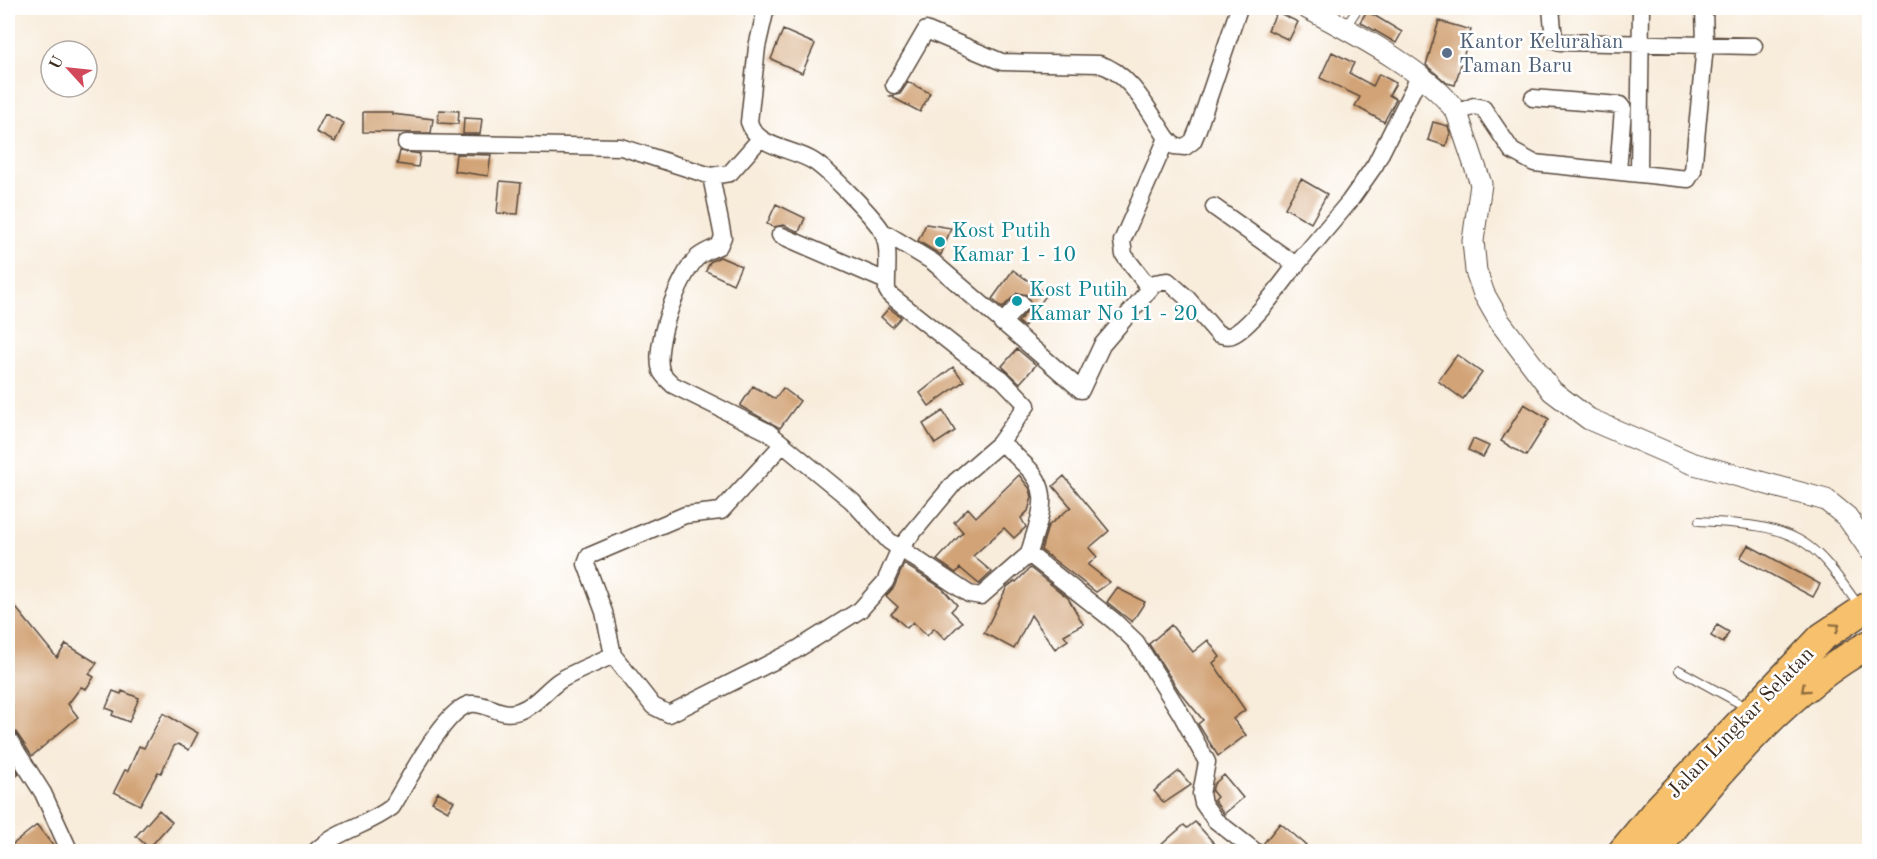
<svg xmlns="http://www.w3.org/2000/svg" width="1877" height="859" viewBox="0 0 1877 859" font-family="'Old Standard TT',serif">
  <style>
    .building { fill: #d1a376 }
    .lines { fill: none; stroke-linecap: round; stroke-linejoin: round }
    .service-casing { stroke: #57473a; stroke-width: 10 }
    .minor-casing { stroke: #57473a; stroke-width: 19 }
    .tertiary-casing { stroke: #57473a; stroke-width: 23 }
    .trunk-casing { stroke: #57473a; stroke-width: 31 }
    .service { stroke: #fff; stroke-width: 8 }
    .minor { stroke: #fff; stroke-width: 16 }
    .tertiary { stroke: #fff; stroke-width: 21 }
    .trunk { stroke: #f7c06c; stroke-width: 28 }
    .oneway { stroke: #906e41 }
    .service-dot { fill: #5c6f8a; stroke: #fff; stroke-width: 2 }
    .culture-dot { fill: #0f9aa8; stroke: #fff; stroke-width: 2 }
    .labels { text-anchor: middle; stroke-width: 5; stroke-linejoin: round; paint-order: stroke }
    .service-label { font-size: 21px; fill: #4e5e75; stroke: #fff; text-anchor: start }
    .culture-label { font-size: 21px; fill: #0d838f; stroke: #fff; text-anchor: start }
    .street-label { font-size: 21px; fill: #3b2a1e; stroke: #fff }
  </style>
  <rect width="100%" height="100%" fill="#fff"/>
  <filter id="ink" filterUnits="userSpaceOnUse"><feTurbulence type="fractalNoise" baseFrequency=".0167" numOctaves="2"/><feDisplacementMap in="SourceGraphic" scale="12" xChannelSelector="R" yChannelSelector="G"/><feConvolveMatrix kernelMatrix="1 2 1 2 8 2 1 2 1" color-interpolation-filters="sRGB"/></filter>
  <filter id="wash" filterUnits="userSpaceOnUse"><feTurbulence type="fractalNoise" baseFrequency=".008" numOctaves="4" result="noise"/><feDisplacementMap in="SourceGraphic" scale="24" xChannelSelector="R" yChannelSelector="G"/><feGaussianBlur stdDeviation="1.35" result="paint"/><feColorMatrix in="noise" values="0 0 0 0 0 0 0 0 0 0 0 0 0 0 0 0 0 1.4 0 .05"/><feComposite in="paint" operator="in"/></filter>
  <g filter="url(#wash)">
    <rect width="100%" height="100%" fill="#f8ecdb"/>
    <g id="blocks">
      <!-- building -->
      <path class="building" d="M1367 11 1402 32 1396 43 1360 22Z
        M1277 12 1298 22 1289 40 1268 30Z
        M1439 21 1471 30 1455 85 1447 83 1426 65Z
        M783 30 815 44 802 73 771 59Z
        M1332 52 1354 63 1349 73 1373 86 1379 74 1396 83 1389 95 1396 99 1384 122 1355 106 1360 97 1320 78Z
        M908 82 930 93 920 112 890 96 900 94Z
        M439 110 459 111 458 124 438 123Z
        M363 112H392V114L433 119 431 133 363 132Z
        M325 114 344 123 335 142 316 132Z
        M464 118 482 119 480 134H463Z
        M1433 122 1448 126 1450 133 1446 146 1428 140Z
        M400 151 420 154 418 167 397 164Z
        M456 154 491 155 488 176 454 171Z
        M1301 179 1327 194 1311 223 1285 208Z
        M500 181 521 183 518 214 497 213Z
        M776 204 805 218 799 232 784 225 773 227 767 224Z
        M926 224 951 228 941 255 918 241Z
        M720 257 741 266 733 284 706 271 710 262Z
        M1013 270 1047 294 1024 327 1018 322 1031 306 1028 295 1017 293 1002 308 992 299Z
        M889 308 901 317 892 327 881 317Z
        M1017 349 1036 365 1020 383 1002 366Z
        M1457 355 1482 373 1463 399 1438 381Z
        M953 367 964 381 929 406 920 393Z
        M753 386 775 399 783 388 800 401 780 428 740 406Z
        M1524 404 1549 419 1526 456 1501 441Z
        M943 411 955 431 935 444 923 424Z
        M1473 439 1489 446 1483 457 1468 450Z
        M1019 475 1030 489 1032 497 1028 511 1021 518 1026 527 1014 538 1004 528 973 556 992 572 979 584 960 568 956 573 937 560 963 532 954 522 968 508 976 517Z
        M1064 476 1109 531 1089 548 1097 557 1088 565 1110 582 1096 592 1041 550 1048 526 1071 507 1053 486Z
        M1748 545 1820 584 1813 597 1740 558Z
        M904 564 942 588 957 605 951 611 962 622 945 639 934 628 927 636 913 622 907 628 891 614 898 607 886 596 894 587Z
        M1030 568 1068 598 1083 624 1064 635 1068 640 1055 649 1031 615 1014 649 984 633 1007 587 1015 581 1016 582Z
        M1117 588 1145 602 1132 622 1107 602Z
        M8 598 57 658 66 644 97 663 89 674 94 677 86 689 81 687 68 704 78 717 32 756 16 732 8 728Z
        M1171 625 1193 652 1208 640 1220 657 1213 663 1245 710 1233 719 1246 735 1218 756 1198 724 1203 720 1179 691 1149 644Z
        M1717 625 1729 632 1723 643 1711 636Z
        M113 691 121 694 122 691 139 698 129 722 112 715 114 711 106 708Z
        M163 713 198 733 189 750 178 744 174 746 161 773 158 772 140 805 114 792 125 770 128 771 139 746 144 748Z
        M8 757 19 774 8 782Z
        M1179 771 1191 785 1164 803 1154 791Z
        M1224 775 1243 798 1224 814 1214 800 1217 797 1212 791 1214 784Z
        M438 792 454 801 448 811 432 802Z
        M159 810 172 822 149 848 136 836Z
        M1195 822 1222 852H1153L1184 825 1187 828Z
        M1280 823 1306 845 1301 852H1269L1263 844Z
        M37 825 58 852H8V848Z"/>
    </g>
  </g>
  <g filter="url(#ink)">
    <use href="#blocks" fill-opacity="0" stroke="#57473a" stroke-width="1.5"/>
    <g class="lines">
      <defs>
        <path id="service" d="M1345 28 1358 8
          M1699 521C1733 523 1777 524 1806 544 1828 559 1844 586 1860 607
          M1679 670 1748 708"/>
        <path id="minor" d="M766 8 757 47 749 122C757 148 792 148 813 161 828 170 873 216 882 231 891 248 886 272 887 290L890 295 966 355 1002 379 1027 405 999 444C1010 447 1016 457 1024 464 1056 493 1038 518 1029 554
          M1551 8 1554 40 1560 42 1754 46
          M894 85 926 30 1002 62 1099 64C1131 73 1149 112 1167 138L1174 146 1185 147 1193 141 1198 129 1239 8
          M1533 98 1620 105 1623 109 1618 171
          M1457 113 1474 106 1483 108 1512 151 1534 163 1688 179 1693 171 1705 45 1704 8
          M406 143 621 147 711 176 730 173 760 139
          M1639 172 1641 8
          M711 176 723 237 719 246C712 249 704 252 698 257 679 274 653 346 661 371 663 376 669 381 673 385L768 432 852 501 889 541 969 594 981 596 1029 554 1114 621 1136 642 1181 714 1207 762 1201 794 1203 803 1215 820 1256 852
          M1214 207 1296 265 1349 202 1375 165 1419 77
          M882 231 933 262 1081 390 1102 345 1155 283 1168 281 1186 297 1218 334C1223 335 1228 337 1232 335 1251 327 1283 282 1296 265
          M780 235 886 281
          M1150 289 1124 255 1122 241 1167 138
          M1002 323 1021 303
          M613 655 604 612 586 564 589 556 685 515 721 511 783 444
          M8 738 43 793 70 852
          M315 852C337 830 368 826 392 807 406 785 445 707 471 704 487 702 501 718 519 711 536 705 545 691 559 681 575 671 595 664 613 655L653 706 669 714 796 650 860 610 885 582 900 548 955 482 999 444"/>
        <path id="tertiary" d="M1307 8C1350 31 1430 72 1457 113L1481 184 1473 241 1476 271 1484 294 1500 322 1552 391 1589 419 1691 463 1826 500 1847 517 1870 550"/>
        <path id="trunk" d="M1622 852 1657 810 1822 637 1870 605
          M1654 852C1717 775 1781 693 1870 644"/>
      </defs>
      <!-- service casing -->
      <use href="#service" class="service-casing"/>
      <!-- minor casing -->
      <use href="#minor" class="minor-casing"/>
      <!-- tertiary casing -->
      <use href="#tertiary" class="tertiary-casing"/>
      <!-- trunk casing -->
      <use href="#trunk" class="trunk-casing"/>
      <!-- service -->
      <use href="#service" class="service"/>
      <!-- minor -->
      <use href="#minor" class="minor"/>
      <!-- tertiary -->
      <use href="#tertiary" class="tertiary"/>
      <!-- trunk -->
      <use href="#trunk" class="trunk"/>
    </g>
    <!-- one-way arrows -->
    <defs><path id="oneway-chevron" d="M-2-3.5L2.5 0L-2 3.5" fill="none" stroke-width="1.6" stroke-linecap="round" stroke-linejoin="round" transform="scale(1.5)"/></defs>
    <g class="oneway">
      <use href="#oneway-chevron" transform="translate(1836 627) rotate(-34)"/>
      <use href="#oneway-chevron" transform="translate(1805 689) rotate(138)"/>
    </g>
  </g>
  <!-- markers -->
  <circle class="service-dot" cx="1447" cy="53" r="6"/>
  <g class="culture-dot">
    <circle cx="940" cy="242" r="6"/>
    <circle cx="1017" cy="301" r="6"/>
  </g>
  <g class="labels">
    <!-- service labels -->
    <g class="service-label">
      <text x="1459" y="48">Kantor Kelurahan<tspan x="1459" dy="24">Taman Baru</tspan></text>
    </g>
    <!-- culture labels -->
    <g class="culture-label">
      <text x="952" y="237">Kost Putih<tspan x="952" dy="24">Kamar 1 - 10</tspan></text>
      <text x="1029" y="296">Kost Putih<tspan x="1029" dy="24">Kamar No 11 - 20</tspan></text>
    </g>
    <!-- street labels -->
    <g class="street-label">
      <text transform="translate(1740 722) rotate(-46)" y="7">Jalan Lingkar Selatan</text>
    </g>
  </g>
  <!-- margin -->
  <rect width="1877" height="859" fill="none" stroke="#fff" stroke-width="30"/>
  <!-- north arrow -->
  <g transform="translate(69 69) rotate(297)"><circle r="28" fill="#ffffff" stroke="#b1aaa5" stroke-width="1.5"/>
  <path d="M0-4.5L10 22L0 15L-10 22Z" fill="#d1495b"/>
  <text y="-9" font-size="16" font-weight="bold" text-anchor="middle" fill="#3b2a1e">U</text>
  </g>
</svg>
